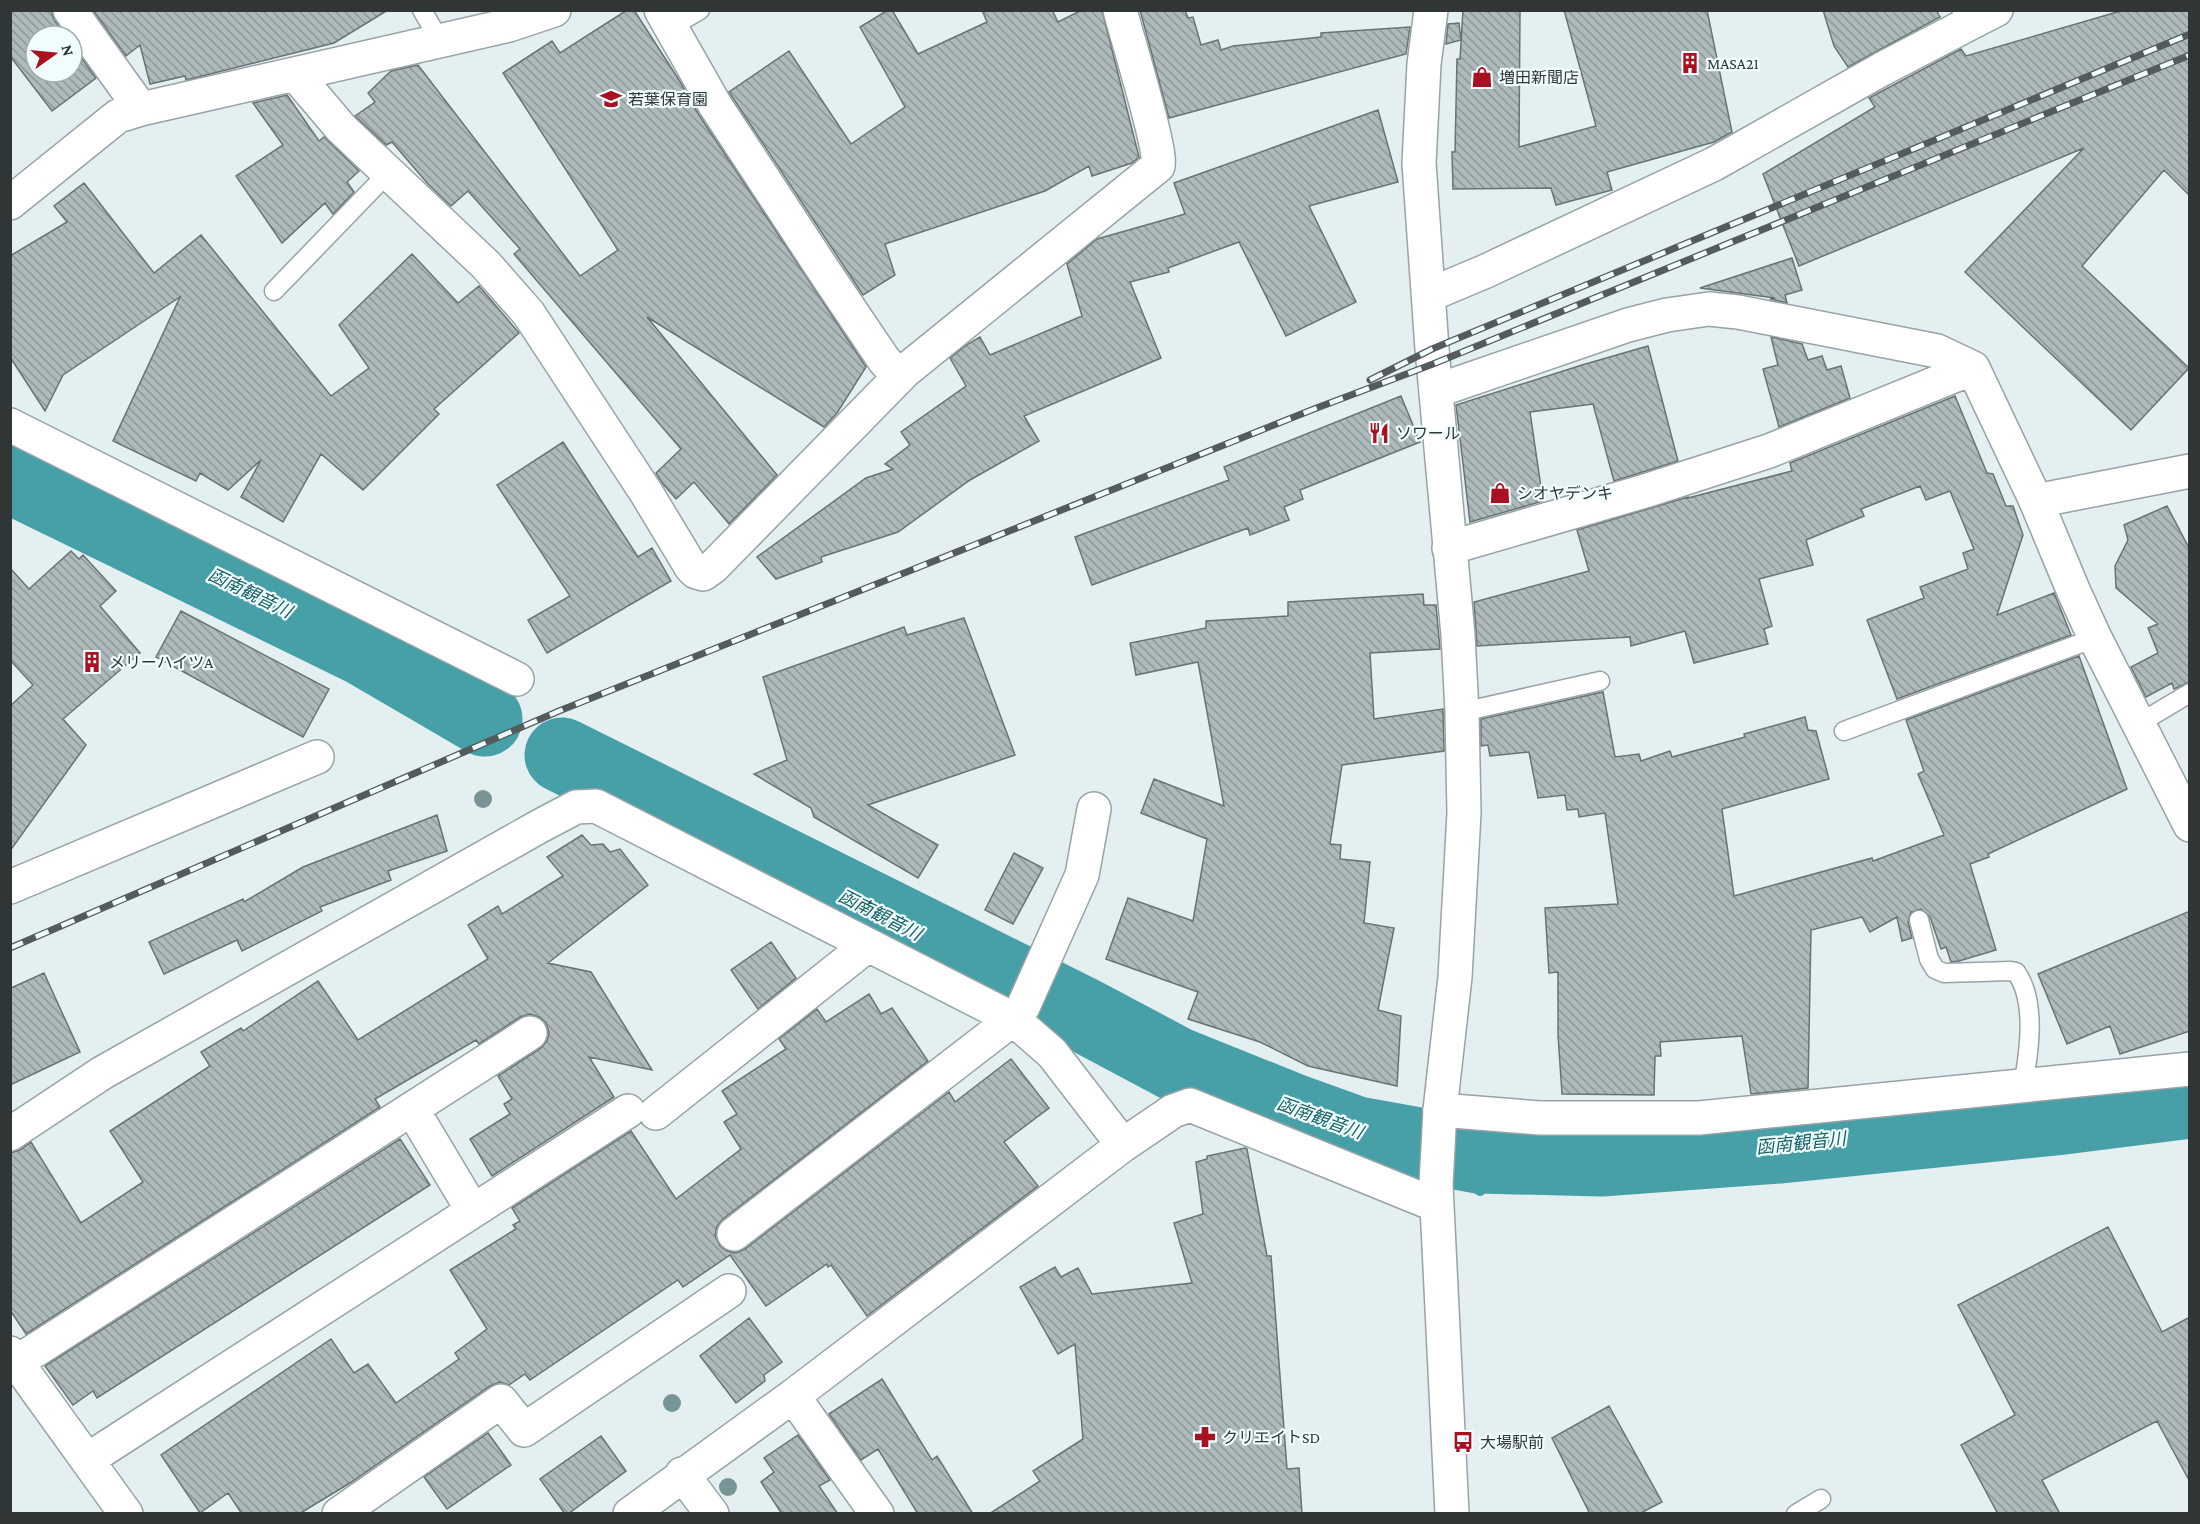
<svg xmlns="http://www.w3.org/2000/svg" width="2200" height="1524" viewBox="0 0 2200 1524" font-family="'Crimson Pro','Noto Sans JP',serif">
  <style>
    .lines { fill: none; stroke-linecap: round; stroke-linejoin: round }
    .stream { stroke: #479fa7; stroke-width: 12 }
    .river { stroke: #479fa7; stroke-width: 75 }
    .building { fill: url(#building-back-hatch); stroke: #687374; stroke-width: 1.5 }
    .service-casing { stroke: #97a3a4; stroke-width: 21 }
    .minor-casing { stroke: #97a3a4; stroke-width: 36 }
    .tertiary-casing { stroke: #97a3a4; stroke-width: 36 }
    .service { stroke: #fff; stroke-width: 18 }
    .minor { stroke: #fff; stroke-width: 33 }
    .tertiary { stroke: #fff; stroke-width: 33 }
    .rail-casing { stroke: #555b5d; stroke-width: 7 }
    .rail { stroke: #f0fdfe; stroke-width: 4.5; stroke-dasharray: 14; stroke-linecap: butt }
    .tree { fill: #799497 }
    .labels { text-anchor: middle; stroke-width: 4.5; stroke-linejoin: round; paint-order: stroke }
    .poi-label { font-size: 16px; fill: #303536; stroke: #f0fdfe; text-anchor: start }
    .water-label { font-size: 18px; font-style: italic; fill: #176066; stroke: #f0fdfe }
  </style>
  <defs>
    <pattern id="building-back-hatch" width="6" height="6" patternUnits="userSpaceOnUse" patternTransform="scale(1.5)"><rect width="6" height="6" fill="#adb9ba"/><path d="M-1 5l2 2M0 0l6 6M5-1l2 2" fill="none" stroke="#8d9798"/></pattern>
  </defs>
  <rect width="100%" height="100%" fill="#e3eff1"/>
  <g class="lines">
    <!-- stream -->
    <path class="stream" d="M1479 1156 1480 1190"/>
    <!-- river -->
    <path class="river" d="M10 476 365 649 485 719
      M562 755 1084 1015 1176 1064 1293 1111 1357 1134 1479 1156 1601 1159 1780 1146 2055 1118 2190 1101"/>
  </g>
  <!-- building -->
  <path class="building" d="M10 10H51L54 20 66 36H36V72H72V45L96 78 52 111 10 56Z
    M93 10H388L334 43 186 80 185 76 150 84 140 45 126 56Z
    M627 10H634L679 80 699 115 866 367 837 413 824 427 647 317 777 475 729 524 694 482 676 499 663 484 656 473 681 449 514 254 520 249 468 191 451 206 428 184 392 142 386 145 355 116 375 102 368 93 391 71 418 65 580 276 618 250 503 73 552 41 560 53Z
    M888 10H892L918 54 987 22 982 10H1052L1058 22 1082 10H1102L1139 157 1132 163 1092 176 1089 166 1045 191 885 244 895 275 863 295 729 92 789 51 851 144 905 107 860 27Z
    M1140 10H1185L1188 18 1193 17 1201 45 1218 40 1221 50 1233 46 1321 37V33L1410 27 1406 54 1169 118Z
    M1463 10H1520L1519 147 1596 126 1564 10H1707L1732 132 1714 142 1607 172 1612 190 1556 205 1551 188 1453 189 1452 152H1455L1457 59H1460Z
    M1823 10H1936L1940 17 1848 67 1834 46Z
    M2124 10H2190V196L2164 170 2082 266 2189 368 2131 430 1965 272 2084 148 1799 266 1763 174 1875 107 1869 98 1961 49 1966 56Z
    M1459 23 1461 40 1446 44 1448 24Z
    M287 95 319 141 324 137 359 171 347 182 354 192 333 214 325 203 282 243 236 176 283 145 253 103Z
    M1378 110 1398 182 1309 206 1356 302 1286 336 1239 242 1168 268 1169 272 1130 282 1161 358 1024 416 1039 441 970 480 898 532 821 557 822 562 776 579 757 557 866 478 893 469 885 464 910 445 901 432 966 386 950 358 968 344 980 337 990 355 1082 316 1067 264 1097 239 1185 214 1174 183Z
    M84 183 154 273 201 235 331 396 369 368 339 325 412 254 458 303 479 286 519 333 434 409 439 414 363 490 321 454 283 522 241 497 261 460 228 490 200 473 196 481 113 441 180 297 63 375 45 411 10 357V256L67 222 54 206Z
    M1792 258 1802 290 1785 295 1787 303 1770 299 1775 298 1700 288Z
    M1771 337 1802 344 1808 360 1822 356 1827 370 1841 366 1850 398 1779 427 1763 369 1778 365Z
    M1648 346 1678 461 1614 481 1593 404 1530 412 1543 501 1470 522 1456 405 1582 365Z
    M1401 396 1420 442 1300 490 1303 499 1284 507 1289 520 1250 535 1248 528 1092 585 1075 537 1229 480 1224 467Z
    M1955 396 1987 473 1993 474 2006 506H2013L2023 535 1997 615 2054 593 2071 635 1897 699 1867 620 1924 598 1920 587 1968 569 1963 553 1974 549 1950 491 1926 500 1920 486 1861 509 1864 516 1806 540 1813 565 1759 579 1772 626 1764 629 1768 644 1694 663 1685 631 1631 646 1630 637 1477 646 1474 602 1589 571 1577 530 1688 497V498L1792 471 1790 463Z
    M563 442 638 557 652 548 671 581 547 653 528 620 570 596 497 485Z
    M2167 506 2190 550V682L2174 689 2172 683 2146 697 2131 667 2158 653 2148 628 2158 624 2116 588 2115 566 2128 540 2124 525Z
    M71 551 79 559 83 555 116 591 100 606 140 653 63 719 86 745 10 851V706L33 685 10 660V568L29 589Z
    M1423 594 1424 605H1436L1440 649 1370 653 1374 719 1443 709 1444 751 1342 765 1330 844 1341 845 1340 859 1370 862 1364 923 1394 928 1378 1010 1401 1016 1397 1086 1308 1066 1260 1042 1188 1019 1198 992 1106 959 1128 898 1193 921 1207 839 1141 813 1154 779 1224 806 1198 662 1136 675 1130 643 1206 628V621L1288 616V602Z
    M181 611 329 689 303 737 156 657Z
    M964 618 1015 755 868 805 938 845 918 878 814 817 811 808 754 774 787 760 763 677 904 627 907 635Z
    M2079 656 2127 789 1988 854 1989 857 1970 864 1996 950 1959 961 1951 962 1946 947 1941 949 1930 917 1921 909 1911 912 1908 922 1912 938 1902 941 1897 917 1870 932 1862 917 1811 930 1808 1088 1751 1094 1742 1036 1660 1042 1661 1056H1655L1654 1095 1562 1094 1558 1035V972L1549 973 1545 908 1618 904 1605 813 1579 817 1578 809 1567 810 1565 795 1538 798 1529 752 1490 756 1488 745 1481 746V719L1603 692 1615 757 1639 754 1641 761 1670 751 1672 757 1745 737 1744 734 1805 717 1808 730 1816 731 1829 779 1722 809 1734 896 1872 858 1873 861 1944 835 1918 774 1924 771 1906 720Z
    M437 815 447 851 388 871 391 880 320 907 322 911 242 951 237 940 164 974 149 942 243 899 244 902 303 867Z
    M582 835 591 845 603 844 610 852 620 849 648 885 548 963 591 972 652 1070 589 1057 614 1097 492 1176 470 1139 510 1114 504 1104 512 1099 498 1076 541 1048 547 1041 549 1033 546 1023 539 1017 530 1014 520 1017 479 1044 476 1040 375 1099 380 1107 26 1334 10 1310V1153L20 1150 31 1142 81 1223 143 1182 110 1131 210 1066 201 1052 241 1028 243 1031 318 981 358 1040 488 959 468 925 498 906 502 914 563 876 547 857Z
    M1014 853 1043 868 1013 924 985 910Z
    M2190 911V1031L2120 1054 2110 1026 2067 1044 2038 974Z
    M771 942 796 978 758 1009 731 970Z
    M44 973 80 1052 10 1085 11 988Z
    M869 994 881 1014 892 1008 928 1061 723 1219 717 1226 715 1236 720 1246 727 1251 736 1253 745 1249 949 1092 955 1102 1011 1059 1049 1108 1004 1142 1038 1186 867 1316 831 1265 828 1267 827 1264 766 1306 730 1255 683 1287 678 1280 530 1380 525 1374 509 1385 500 1382 490 1386 350 1483 299 1514H242L228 1493 200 1513 161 1455 331 1339 354 1373 368 1364 396 1403 459 1359 455 1353 487 1329 450 1270 516 1229 513 1225 520 1221 512 1208 631 1131 676 1199 741 1149 724 1122 737 1114 722 1091 786 1049 779 1039 817 1009 826 1022Z
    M400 1139 430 1185 97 1398 93 1391 73 1405 45 1366Z
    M1245 1148 1247 1149 1267 1256H1271L1287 1469 1299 1468 1302 1514H989L1040 1481 1033 1471 1083 1439 1075 1344 1058 1354 1020 1287 1055 1267 1061 1277 1078 1268 1092 1294 1192 1283 1174 1223 1203 1214 1196 1162 1207 1159V1156Z
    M2108 1227 2162 1332 2190 1317V1482L2157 1421 2042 1480 2060 1514H1998L1961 1445 2015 1415 1958 1305Z
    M749 1318 782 1362 764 1375 765 1381 736 1403 700 1356Z
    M882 1379 932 1460 937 1456 973 1514H918L878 1449 861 1460 829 1414Z
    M1609 1406 1662 1502 1639 1514H1590L1552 1438Z
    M488 1433 511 1465 447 1509 424 1477Z
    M798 1435 830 1480 819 1486 838 1514H782L761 1482 774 1472 764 1458Z
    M601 1436 626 1471 568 1514H565L540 1479Z"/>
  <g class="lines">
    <defs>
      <path id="service" d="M422 10 440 41
        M671 27 700 10
        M274 291 388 173
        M1462 712 1600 681
        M2138 724 2190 693
        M1844 731 2095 638
        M1919 920 1929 959 1935 969 1944 973 2011 971 2016 972C2037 1001 2029 1053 2023 1086
        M1796 1514 1821 1499"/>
      <path id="minor" d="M70 10 141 109
        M661 10 715 105 826 274 884 360 899 377
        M296 75 341 128 486 265 529 314 647 494 691 567 696 572 703 574 713 567 905 371 1158 166C1163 153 1126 34 1120 10
        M10 203 118 116 141 109 509 25 554 10
        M1429 295 1486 271 1714 164 1882 69 1976 20
        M1436 391 1628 325 1667 315 1709 309 1738 312 1937 351 1973 368 2036 501 2074 592 2095 638 2190 825
        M10 425 517 679
        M1449 548 1645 491 1769 451 1973 368
        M10 887 317 757
        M412 1109 473 1211
        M1440 1110 1540 1118H1699L2190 1069
        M656 1113 868 945
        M10 1134 102 1073 540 826 576 807 596 806 1013 1019 1052 1053 1123 1145 1173 1111 1190 1105 1436 1205
        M734 1234 1013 1019 1023 1007 1082 875 1094 809
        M10 1353 126 1514
        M17 1362 530 1033
        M793 1396 877 1514
        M87 1460 628 1111
        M682 1474 712 1514
        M339 1514 501 1401 524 1430 729 1291
        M630 1514 793 1396 1123 1145"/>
      <path id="tertiary" d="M1431 10 1424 64 1419 163 1432 349 1458 635 1462 712 1464 813 1455 977 1440 1110 1436 1185 1452 1514
        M1969 10 1976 20 1996 10
        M2036 501 2190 471"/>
    </defs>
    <!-- service casing -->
    <use href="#service" class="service-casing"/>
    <!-- minor casing -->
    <use href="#minor" class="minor-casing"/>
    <!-- tertiary casing -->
    <use href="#tertiary" class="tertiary-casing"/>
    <!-- service -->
    <use href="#service" class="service"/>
    <!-- minor -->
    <use href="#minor" class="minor"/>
    <!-- tertiary -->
    <use href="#tertiary" class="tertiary"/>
    <defs>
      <path id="rail" d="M1370 380 1432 349 2190 34
        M10 948 559 711 1314 409 1433 364 2190 55"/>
    </defs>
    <!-- rail casing -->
    <use href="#rail" class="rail-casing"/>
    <!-- rail -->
    <use href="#rail" class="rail"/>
  </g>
  <!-- trees -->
  <g class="tree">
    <circle cx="483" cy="799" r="9"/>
    <circle cx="672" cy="1403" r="9"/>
    <circle cx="728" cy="1487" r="9"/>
  </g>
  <!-- icons -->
  <defs>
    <symbol id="building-bare" viewBox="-9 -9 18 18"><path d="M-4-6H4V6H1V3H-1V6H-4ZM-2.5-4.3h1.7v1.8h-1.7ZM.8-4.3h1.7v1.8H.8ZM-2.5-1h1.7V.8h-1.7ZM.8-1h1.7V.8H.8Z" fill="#a81122" stroke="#f0fdfe" stroke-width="2.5" paint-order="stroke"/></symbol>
    <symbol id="shop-bare" viewBox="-9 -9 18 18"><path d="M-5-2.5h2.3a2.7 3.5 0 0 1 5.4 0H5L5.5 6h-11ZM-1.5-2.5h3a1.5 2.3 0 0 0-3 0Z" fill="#a81122" stroke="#f0fdfe" stroke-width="2.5" paint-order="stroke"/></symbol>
    <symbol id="school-bare" viewBox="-9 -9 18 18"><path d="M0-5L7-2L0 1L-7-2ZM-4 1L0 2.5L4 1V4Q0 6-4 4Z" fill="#a81122" stroke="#f0fdfe" stroke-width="2.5" paint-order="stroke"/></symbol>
    <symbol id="restaurant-bare" viewBox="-9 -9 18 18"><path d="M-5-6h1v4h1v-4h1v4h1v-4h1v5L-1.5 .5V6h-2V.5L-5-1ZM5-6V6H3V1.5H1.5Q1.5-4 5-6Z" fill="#a81122" stroke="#f0fdfe" stroke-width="2.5" paint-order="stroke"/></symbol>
    <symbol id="pharmacy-bare" viewBox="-9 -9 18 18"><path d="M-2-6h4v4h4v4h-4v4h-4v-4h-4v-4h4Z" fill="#a81122" stroke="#f0fdfe" stroke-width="2.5" paint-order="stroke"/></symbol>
    <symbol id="bus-bare" viewBox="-9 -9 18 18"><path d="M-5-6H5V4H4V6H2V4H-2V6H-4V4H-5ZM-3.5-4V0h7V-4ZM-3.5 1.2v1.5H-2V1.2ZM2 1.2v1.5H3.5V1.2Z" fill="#a81122" stroke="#f0fdfe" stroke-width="2.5" paint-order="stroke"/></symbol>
  </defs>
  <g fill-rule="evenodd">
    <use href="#building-bare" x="1675" y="48" width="30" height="30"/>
    <use href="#shop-bare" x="1467" y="62" width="30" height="30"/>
    <use href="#school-bare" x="596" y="84" width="30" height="30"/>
    <use href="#restaurant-bare" x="1364" y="418" width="30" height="30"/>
    <use href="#shop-bare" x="1485" y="478" width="30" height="30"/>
    <use href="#building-bare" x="77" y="647" width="30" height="30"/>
    <use href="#pharmacy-bare" x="1190" y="1422" width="30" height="30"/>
    <use href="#bus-bare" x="1448" y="1427" width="30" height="30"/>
  </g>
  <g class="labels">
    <!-- poi labels -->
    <g class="poi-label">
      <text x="1707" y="69">MASA21</text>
      <text x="1499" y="83">増田新聞店</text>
      <text x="628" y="105">若葉保育園</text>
      <text x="1396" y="439">ソワール</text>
      <text x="1517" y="499">シオヤデンキ</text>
      <text x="109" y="668">メリーハイツA</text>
      <text x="1222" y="1443">クリエイトSD</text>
      <text x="1480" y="1448">大場駅前</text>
    </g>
    <!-- water labels -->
    <g class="water-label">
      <text transform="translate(250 593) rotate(26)" y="6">函南観音川</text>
      <text transform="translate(880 915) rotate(27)" y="6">函南観音川</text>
      <text transform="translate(1320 1118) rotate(20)" y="6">函南観音川</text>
      <text transform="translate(1801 1143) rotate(-6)" y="6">函南観音川</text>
    </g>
  </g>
  <!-- border -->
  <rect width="2200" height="1524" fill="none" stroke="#303536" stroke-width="24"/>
  <!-- north arrow -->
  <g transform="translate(54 54) rotate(75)"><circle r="28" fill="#f0fdfe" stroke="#a3adae" stroke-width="1.5"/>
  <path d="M0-4.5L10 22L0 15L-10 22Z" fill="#a81122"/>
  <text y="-9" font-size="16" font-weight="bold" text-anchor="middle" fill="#303536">N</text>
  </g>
</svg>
